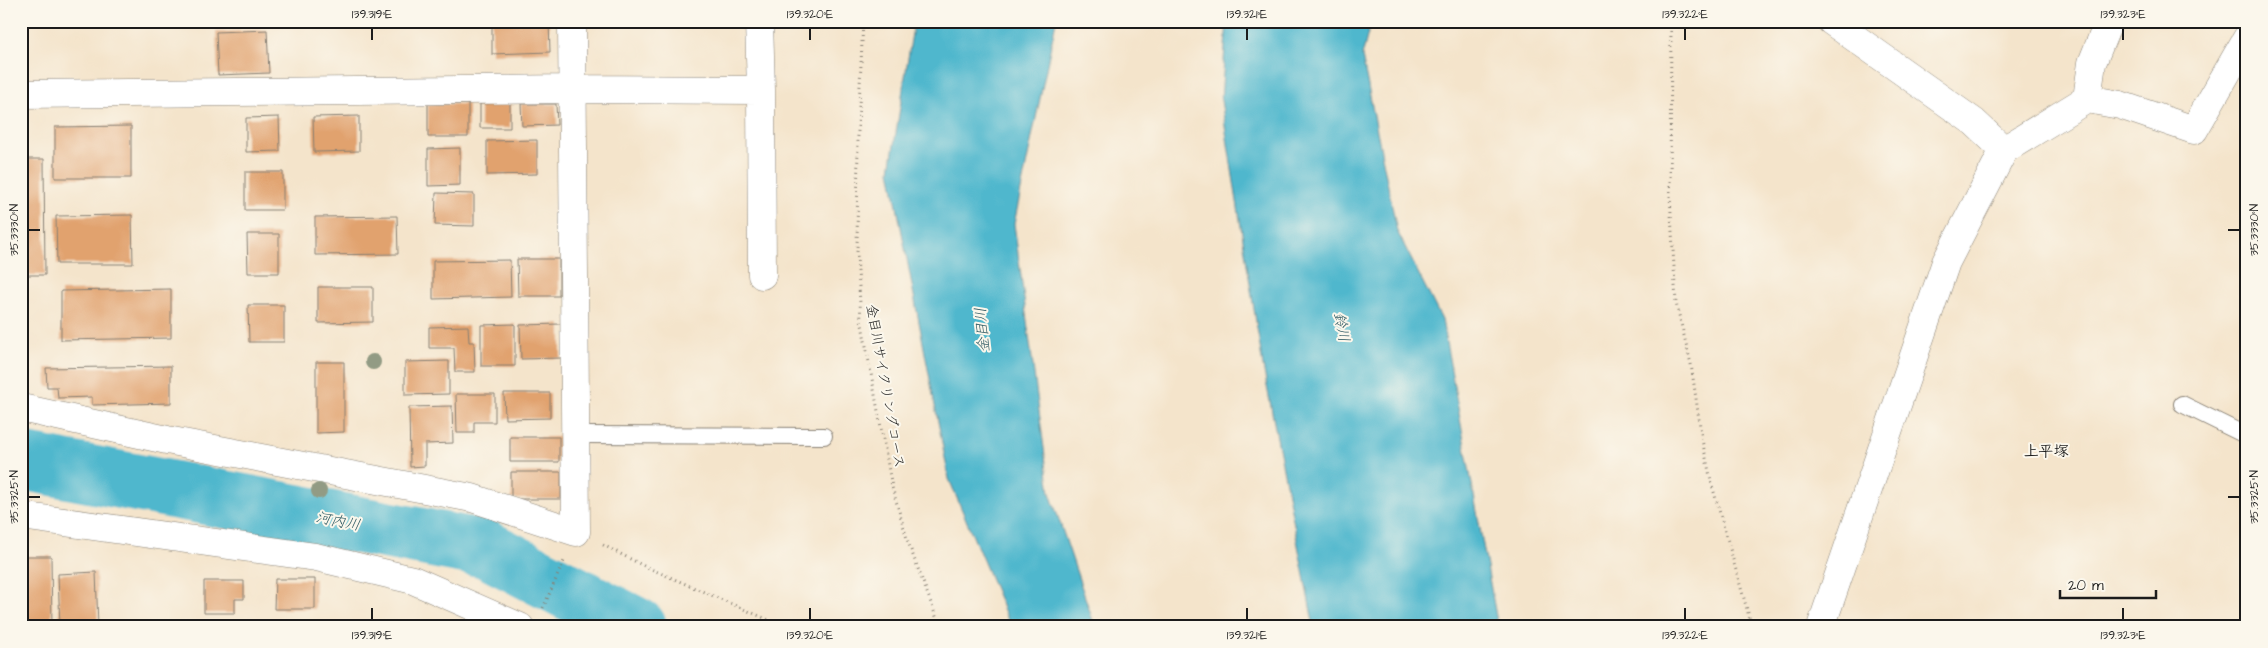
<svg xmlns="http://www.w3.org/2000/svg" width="2268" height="648" viewBox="0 0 2268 648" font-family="'Architects Daughter','Klee One',sans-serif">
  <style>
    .water { fill: #4fb7cd; stroke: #366a74 }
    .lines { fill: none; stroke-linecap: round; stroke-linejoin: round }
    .river { stroke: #4fb7cd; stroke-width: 58 }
    .building { fill: #e1a26e }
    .lane-casing { stroke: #888074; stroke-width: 18 }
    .street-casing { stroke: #888074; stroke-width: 29 }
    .path { stroke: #888074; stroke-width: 3; stroke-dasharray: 1 4; stroke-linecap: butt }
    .lane { stroke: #fff; stroke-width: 16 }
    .street { stroke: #fff; stroke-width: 28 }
    .tree { fill: #929b84 }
    .ticks { fill: none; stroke: #1c1c1c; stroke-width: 2 }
    .labels { text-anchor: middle; stroke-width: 4; stroke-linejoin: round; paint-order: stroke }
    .street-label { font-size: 14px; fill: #1c1c1c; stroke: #fbf7ec }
    .water-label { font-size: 15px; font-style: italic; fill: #305a63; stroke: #fbf7ec }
    .neighbourhood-label { font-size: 15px; font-weight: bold; fill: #1c1c1c; stroke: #fbf7ec }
    .neatline { fill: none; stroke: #1c1c1c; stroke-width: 2 }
    .ticks-label { font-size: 12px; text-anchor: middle; fill: #1c1c1c }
  </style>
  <rect width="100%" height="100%" fill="#fbf7ec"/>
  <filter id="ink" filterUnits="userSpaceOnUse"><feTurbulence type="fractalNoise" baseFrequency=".02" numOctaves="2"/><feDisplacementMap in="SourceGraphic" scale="10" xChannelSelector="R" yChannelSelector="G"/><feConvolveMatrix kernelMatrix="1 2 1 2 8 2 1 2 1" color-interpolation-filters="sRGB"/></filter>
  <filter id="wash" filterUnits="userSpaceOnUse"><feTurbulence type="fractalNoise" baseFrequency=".0096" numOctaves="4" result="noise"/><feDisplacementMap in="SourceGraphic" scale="20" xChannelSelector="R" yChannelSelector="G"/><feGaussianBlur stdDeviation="1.12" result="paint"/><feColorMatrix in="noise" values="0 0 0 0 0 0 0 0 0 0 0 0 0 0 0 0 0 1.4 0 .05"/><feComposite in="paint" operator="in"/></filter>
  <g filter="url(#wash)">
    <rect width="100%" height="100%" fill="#f4e4cb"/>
    <!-- water -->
    <path class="water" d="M914 21H1056L1014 224 1050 493 1095 627H1011L949 479 890 170Z
      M1227 21H1371L1362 56 1397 231 1442 320 1498 627H1314L1263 366 1221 100Z"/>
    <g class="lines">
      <!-- river -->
      <path class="river" d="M21 461 486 549 638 627"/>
    </g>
    <g id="blocks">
      <!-- building -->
      <path class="building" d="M492 21H549L550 52 492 54Z
        M267 30 269 73 218 75 216 32Z
        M510 103V128H480V104Z
        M428 104H468V137H428Z
        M521 104H556L557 125 522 126Z
        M359 116V151L314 152 313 117Z
        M279 117 280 151 246 152V118Z
        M131 126V178H55V127Z
        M537 140V174L487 175V141Z
        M460 148V185L428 186V149Z
        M21 159H44L45 275H21Z
        M245 172H283V210H245Z
        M436 193 474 194V226L435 225Z
        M132 215 133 264H57L56 216Z
        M397 216 398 254 315 255V217Z
        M247 234H279V273H248Z
        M517 259H559V296H518Z
        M510 260 511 297 433 299V261Z
        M318 287H373V322L318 323Z
        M171 289V338L61 340V291Z
        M248 305H284V342H249Z
        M515 324V366H481V325Z
        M561 324V358L521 359 520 325Z
        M468 326 469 342H474L475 372H455L454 348H429V327Z
        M449 361V394L405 395V362Z
        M316 362H344V432L316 433Z
        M171 366V403L92 405V397L58 398 57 387H47L46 368Z
        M504 393H550V418L505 419Z
        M456 394H495V422H474V433H457Z
        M452 406 453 443 425 444V466L410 467 409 407Z
        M510 437H559V462H510Z
        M511 472H561V499H511Z
        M21 556H51L52 627H21Z
        M96 572 98 627H60L58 574Z
        M275 579H315V609H274Z
        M204 581H244V599H235V613H204Z"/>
    </g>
  </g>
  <g filter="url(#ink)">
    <use href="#blocks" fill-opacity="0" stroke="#888074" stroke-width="1"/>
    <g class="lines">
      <defs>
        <path id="lane" d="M2182 404 2247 436
          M576 435 824 436"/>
        <path id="street" d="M759 21 761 90
          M1831 21 1974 122 2004 150
          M21 94 572 89 761 90 762 275
          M2087 99 2092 63 2109 21
          M21 408 167 440 472 498 576 532 572 21
          M21 516 316 557 413 580 520 627
          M1821 627 1946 262 2004 150 2087 99 2120 105 2194 130 2247 38"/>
      </defs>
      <!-- lane casing -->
      <use href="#lane" class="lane-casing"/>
      <!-- street casing -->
      <use href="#street" class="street-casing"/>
      <!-- path -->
      <path class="path" d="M863 21 858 127 857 254 861 319 892 487 908 542 940 627
        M1671 21 1670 195 1676 303 1691 364 1702 440 1712 485 1752 627
        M603 545 644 566 785 627
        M543 608 564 561"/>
      <!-- lane -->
      <use href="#lane" class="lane"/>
      <!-- street -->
      <use href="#street" class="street"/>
    </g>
    <!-- trees -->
    <g class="tree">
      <circle cx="373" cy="362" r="8"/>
      <circle cx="319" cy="491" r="8"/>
    </g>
  </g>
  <!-- ticks -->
  <path class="ticks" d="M372 28V40M810 28V40M1247 28V40M1685 28V40M2123 28V40M28 230H40M2228 230H2240M28 497H40M2228 497H2240M372 608V620M810 608V620M1247 608V620M1685 608V620M2123 608V620"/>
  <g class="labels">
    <!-- street labels -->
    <g class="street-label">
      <text transform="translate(886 386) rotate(80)" y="5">金目川サイクリングコース</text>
    </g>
    <!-- water labels -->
    <g class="water-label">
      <text transform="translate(1342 327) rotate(79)" y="5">鈴川</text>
      <text transform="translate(982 330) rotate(-95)" y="5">金目川</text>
      <text transform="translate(338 521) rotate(11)" y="5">河内川</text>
    </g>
    <!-- neighbourhood labels -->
    <g class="neighbourhood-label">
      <text x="2046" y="456">上平塚</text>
    </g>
  </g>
  <!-- margin -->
  <rect width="2268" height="648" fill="none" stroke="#fbf7ec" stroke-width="55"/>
  <!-- scale -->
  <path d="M2060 590v8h96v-8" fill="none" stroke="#1c1c1c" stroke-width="2.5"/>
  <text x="2068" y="590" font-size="15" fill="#1c1c1c" stroke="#fbf7ec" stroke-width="4" paint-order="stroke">20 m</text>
  <rect x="28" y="28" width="2212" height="592" class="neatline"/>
  <g class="ticks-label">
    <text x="372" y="18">139.319°E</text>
    <text x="810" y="18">139.320°E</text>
    <text x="1247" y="18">139.321°E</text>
    <text x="1685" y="18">139.322°E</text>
    <text x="2123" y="18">139.323°E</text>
    <text transform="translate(14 230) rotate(-90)" y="4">35.3330°N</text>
    <text transform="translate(2254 230) rotate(-90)" y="4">35.3330°N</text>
    <text transform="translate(14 497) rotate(-90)" y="4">35.3325°N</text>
    <text transform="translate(2254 497) rotate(-90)" y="4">35.3325°N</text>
    <text x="372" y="639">139.319°E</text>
    <text x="810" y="639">139.320°E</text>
    <text x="1247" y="639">139.321°E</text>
    <text x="1685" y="639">139.322°E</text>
    <text x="2123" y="639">139.323°E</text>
  </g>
</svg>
